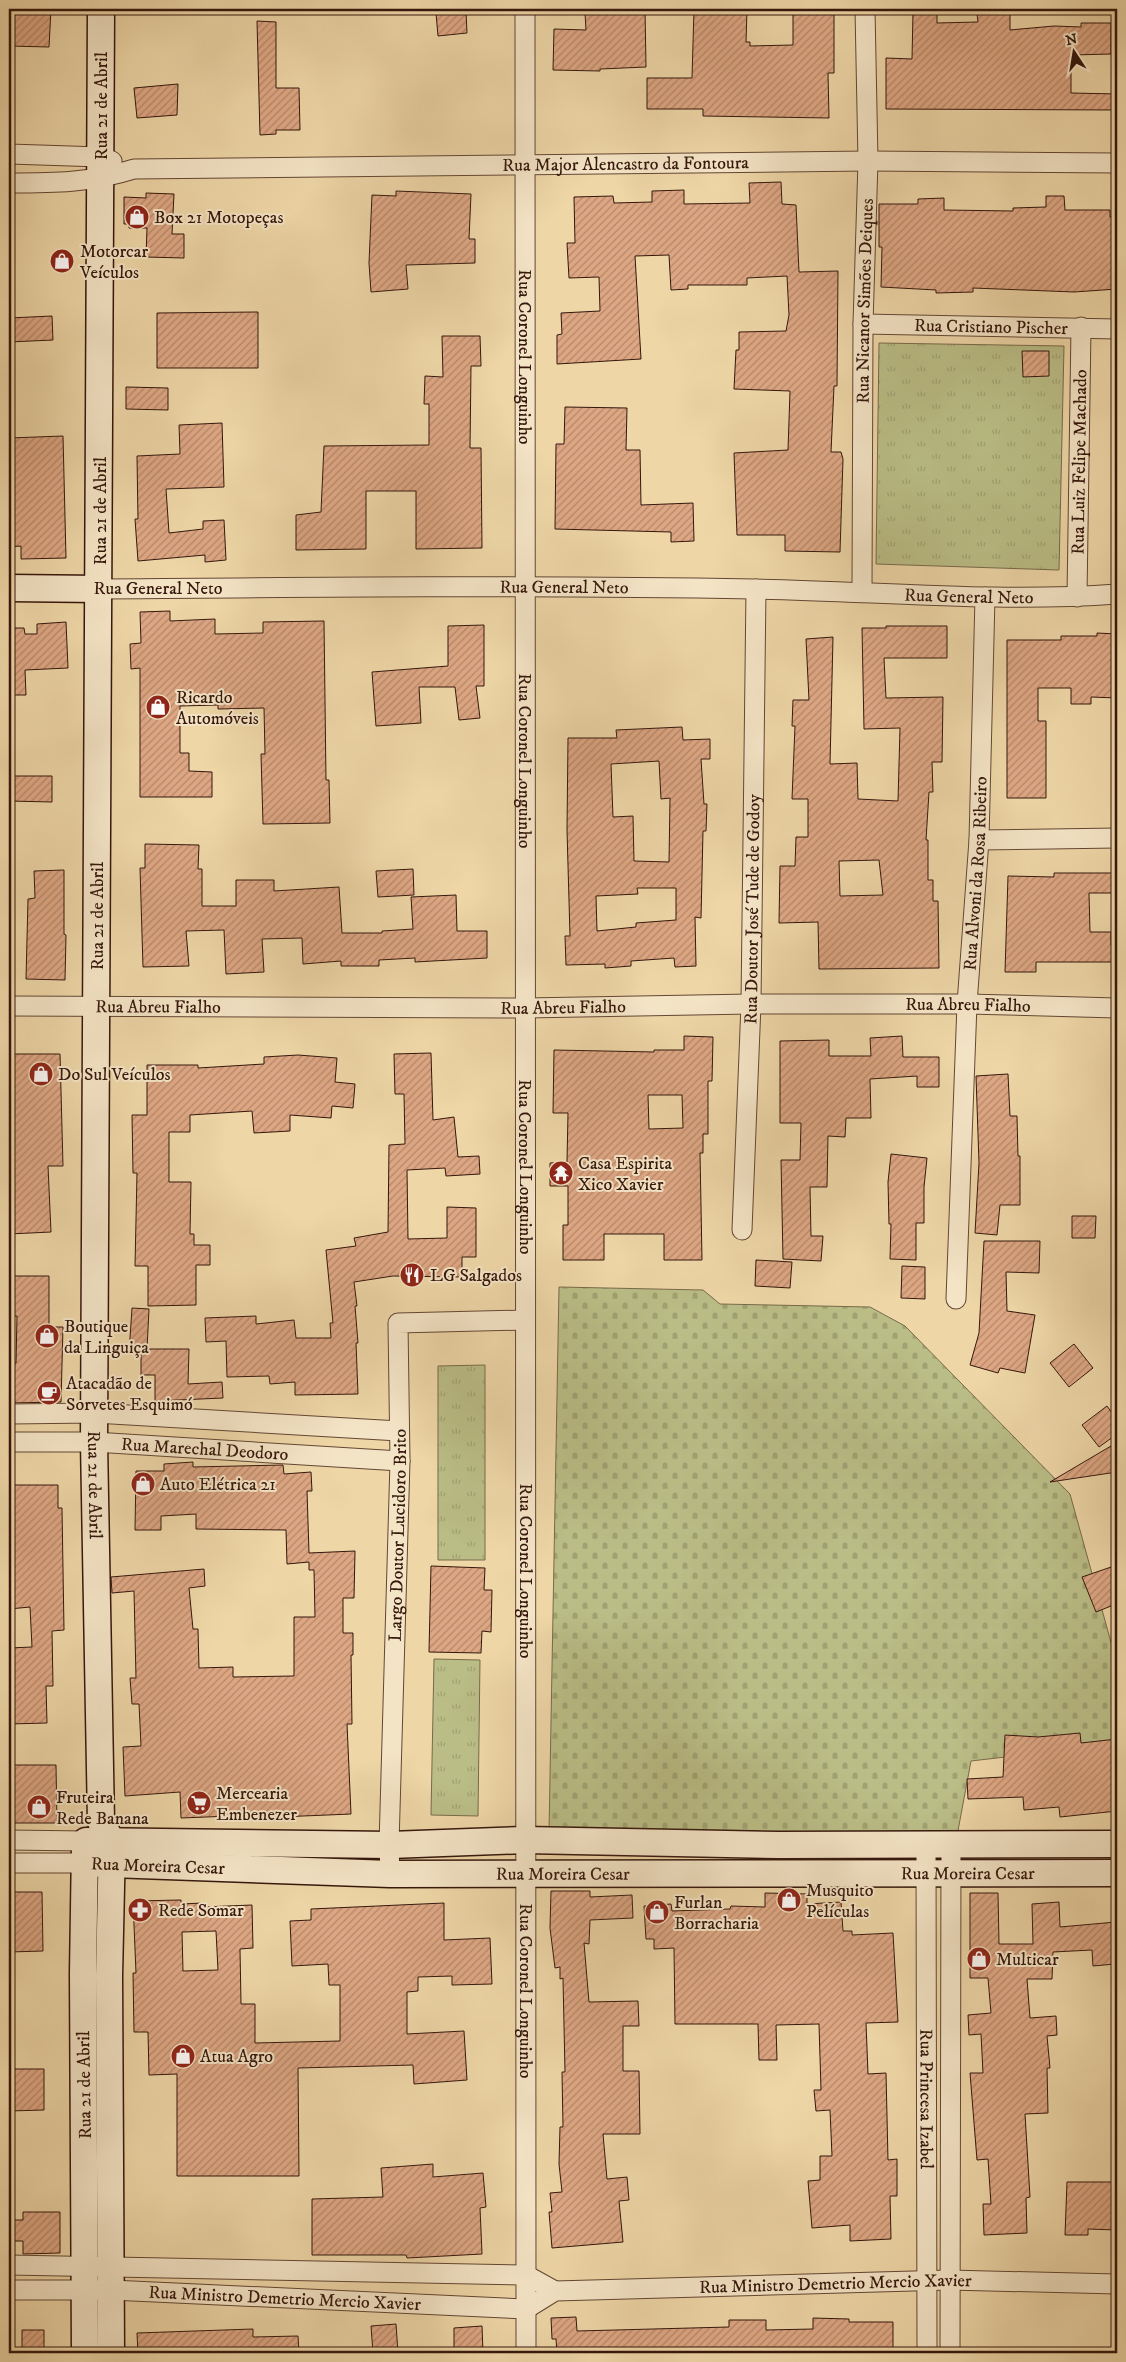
<svg xmlns="http://www.w3.org/2000/svg" width="1126" height="2362" viewBox="0 0 1126 2362" font-family="'IM FELL DW Pica',serif">
  <style>
    .cemetery { fill: url(#cemetery-stones); stroke: #786a49 }
    .park { fill: url(#park-tufts); stroke: #786a49 }
    .building { fill: url(#building-hatch); stroke: #35170c; fill-rule: evenodd }
    .lines { fill: none; stroke-linecap: round; stroke-linejoin: round }
    .street-casing { stroke: #634733; stroke-width: 21 }
    .secondary-casing { stroke: #35170c; stroke-width: 29 }
    .street { stroke: #f4e4c6; stroke-width: 19 }
    .secondary { stroke: #f4e4c6; stroke-width: 26 }
    .labels { text-anchor: middle; stroke-width: 4; stroke-linejoin: round; paint-order: stroke }
    .street-label { font-size: 18px; fill: #35170c; stroke: #f4e4c6 }
    .poi-label { font-size: 18px; fill: #35170c; stroke: #f4e4c6; text-anchor: start }
  </style>
  <defs>
    <pattern id="cemetery-stones" width="16" height="16" patternUnits="userSpaceOnUse" patternTransform="scale(1.25)"><rect width="16" height="16" fill="#babd86"/><path d="M2 7V4a2 2 0 0 1 4 0v3zM10 15v-3a2 2 0 0 1 4 0v3z" fill="#a0a272"/></pattern>
    <pattern id="park-tufts" width="24" height="20" patternUnits="userSpaceOnUse" patternTransform="scale(1.25)"><rect width="24" height="20" fill="#babd86"/><path d="M3 7l-1-3M5 7V3M7 7l1-3M15 17l-1-3M17 17v-4M19 17l1-3" fill="none" stroke="#a0a272"/></pattern>
    <pattern id="building-hatch" width="6" height="6" patternUnits="userSpaceOnUse" patternTransform="scale(1.25)"><rect width="6" height="6" fill="#dea784"/><path d="M-1 1l2-2M0 6l6-6M5 7l2-2" fill="none" stroke="#b5876a"/></pattern>
  </defs>
  <rect width="100%" height="100%" fill="#eed6a7"/>
  <filter id="stains"><feTurbulence type="fractalNoise" baseFrequency=".004" numOctaves="4"/><feColorMatrix values="0 0 0 0 .2 0 0 0 0 .09 0 0 0 0 .02 0 0 0 .5 -.17"/></filter>
  <radialGradient id="worn" r=".72"><stop offset=".6" stop-color="#630" stop-opacity="0"/><stop offset="1" stop-color="#630" stop-opacity=".3"/></radialGradient>
  <!-- cemetery -->
  <path class="cemetery" d="M559 1287 703 1290 720 1304 870 1307 905 1326 1070 1494 1117 1664V1744L971 1761 957 1836 549 1832Z"/>
  <!-- park -->
  <path class="park" d="M879 343 1064 346 1059 570 876 564Z
    M485 1365V1560H438V1366Z
    M434 1659 480 1660 478 1816 431 1815Z"/>
  <!-- building -->
  <path class="building" d="M9 9H51L49 47 9 46Z
    M626 9H645L646 67 600 69V71L553 70 554 29 586 30 585 13 626 11Z
    M694 9 747 10 746 42H750V46L793 45V9H834V73H828L829 118 703 116V109H647V78H692Z
    M466 11 467 33 438 36 436 13Z
    M913 12 937 13V23L978 22 977 14 1010 13V30L1054 26 1081 27V23H1111V54L1071 55V93L1117 94V110L886 109V58L912 59Z
    M257 21 276 22V88H299L300 130H276V134L260 135Z
    M178 84 177 115 137 118 134 88Z
    M781 182 782 204 796 205 799 272 838 271 837 386H834L831 452H841L843 459 840 552 785 551V535H737L734 453 788 450 790 391 734 389 736 350H739V332L786 331 789 315 787 276 747 278V285H688V289L671 290 669 255 635 256 641 359 557 364V335L562 334 561 313 600 311 599 277 569 278 567 243H575L574 197 613 196 614 203 652 202V191L684 190V204L750 203 749 183Z
    M396 191 471 194 469 239H475V263L406 265 408 289 371 292 369 263 372 195 396 196Z
    M146 193 174 194 172 234H184V258L146 257 147 228H129V224H124V197L146 198Z
    M1046 196H1064L1065 210H1110V217H1117V289L1074 292 973 288V292L936 293V290L881 287 882 247H879V204H918V199L944 198V210L1013 211V208L1046 207Z
    M258 312V368H157V313Z
    M52 316 53 340 9 342V318Z
    M442 336H480L481 366H471L470 448H481L482 548 416 549V491H366V549L296 550V515L321 512 324 446 429 445V404H424L425 376 443 377Z
    M1022 351H1049V376L1023 377Z
    M126 387 168 388V410L126 409Z
    M565 407 627 408 626 450H640L641 505 693 503 694 541 671 542V532L555 529 556 444H564Z
    M222 423 224 487 166 489 169 533 203 529V521L224 520 226 560 205 562V555L138 561 135 519H138L137 456 180 454 179 425Z
    M63 436 66 558 21 559V546L9 547V513H11L9 438Z
    M170 611V621L215 619V634L263 633V622L324 621 326 780H329L330 823 263 824 261 754H265L264 708 218 709V705L180 706V753H189V771L212 772V797H140V668L131 669 130 644 141 643 140 612Z
    M66 622 68 668 25 670 26 695H9V628H24L25 634H37V624Z
    M484 625V686H476L480 718 459 720 455 687H419L421 723 376 726 372 672 448 666V626Z
    M886 626H947V658H884L886 698 943 697 942 762H932L933 792H929L926 840H928V880H933V901H938L939 968 819 969 818 922 779 923 780 866H795L796 837H808V799H792L795 726H792L793 700H809L806 639 833 637 830 764 857 763 858 799 898 801 900 728 864 729 862 628H886ZM879 860 883 895 840 896 839 861Z
    M1097 633 1117 634V698L1091 697V704H1071V688H1038V721H1046V798H1007V640H1061V636H1097Z
    M682 727 683 740 710 739V759H701L704 804H707L706 831H703L701 918 695 917 696 966 675 967 674 958 631 961V966L605 968V964L566 965 565 936H570L567 830 568 738H617L616 730ZM659 761 661 799 670 798 669 862 634 861 633 816 613 817 611 764ZM637 888H676V920L636 923V927L597 931 596 896 638 894Z
    M9 776H52V802L9 801Z
    M145 844 199 845 198 869H202V906H236V880H274V891L339 887 342 933H382V931L413 929 411 897 456 895 457 931H487V958L415 962V958L379 960V966H341V961L303 964 302 938 262 939 264 972 226 974 224 930 186 931 189 966 143 967 140 868H145Z
    M413 869 414 895 378 897 376 871Z
    M64 870V934L66 935 65 980 26 979 28 899 35 898 34 871Z
    M1054 873H1115V893H1089L1090 932H1111V945H1117V962H1036V972H1005L1008 876 1054 877Z
    M684 1036 713 1037 712 1081H708V1134H703V1153H700L702 1260H664V1234H604V1260H563V1225H568V1186H550V1163L567 1162 568 1113H553L554 1050 654 1052V1050H684ZM648 1095H682L683 1128 649 1129Z
    M902 1036 903 1057H939V1087H917V1076L870 1079 871 1118H846L845 1137 828 1136 827 1187H810L811 1236H823L821 1261 783 1259 781 1160H800L801 1123H780V1041L829 1040V1056H871L870 1038Z
    M431 1053 433 1120 454 1117 458 1157 479 1156 480 1174 446 1176 445 1168 407 1170 408 1239 447 1238V1207L476 1208V1257H462V1277L393 1276 354 1282 357 1306H355L358 1343H356L358 1394 295 1395V1382L270 1384 269 1376 227 1377 226 1341 206 1342 205 1318 256 1316V1324L294 1320 296 1338H331L330 1323H333L326 1250 356 1246 354 1238 388 1232 389 1145 405 1144 404 1094H395L394 1054Z
    M9 1054H60L63 1166H48L51 1232 9 1234Z
    M298 1055 337 1058 335 1082 355 1084 353 1108 332 1106 331 1118 290 1115V1131L254 1133 252 1111 190 1115V1132H169V1182H191L190 1234H194V1245H210V1265H196V1305L148 1306V1266H135L137 1173H133L132 1115H147V1065H198V1068L264 1064V1057Z
    M1008 1074 1010 1116H1017L1018 1156H1020V1205H1000L997 1235 975 1233 979 1163 976 1076Z
    M891 1154 927 1158 924 1187V1223H916V1260L890 1259 891 1224H889L888 1182Z
    M1072 1216H1096L1095 1238H1072Z
    M984 1241H1040L1039 1273 1006 1272 1007 1311 1035 1315 1025 1373 1000 1368 998 1373 970 1365 979 1333Z
    M756 1260 792 1262 790 1288 755 1286Z
    M902 1266 925 1267V1299L901 1298Z
    M9 1276H49V1327H63L61 1402 9 1403V1363H16L17 1316H9Z
    M132 1308 149 1309 147 1349H189L188 1384 222 1382 223 1398 155 1401V1375H141V1353H129Z
    M1074 1344 1093 1368 1069 1387 1050 1363Z
    M1107 1406 1117 1420V1434L1099 1447 1082 1425Z
    M1111 1446 1117 1464V1472L1050 1482Z
    M193 1462V1467L283 1465 284 1474 311 1472 312 1491H307L309 1553 355 1551 354 1598H343V1633H353V1655H351L352 1724H347L351 1814 231 1819V1816L181 1818 180 1792 125 1796 123 1747 141 1746 139 1704H132L130 1678H136L134 1591 112 1593 111 1577 204 1569 205 1586 189 1588 193 1629H198L199 1668 233 1667V1677L294 1676V1617H315L314 1570H309V1562L287 1564 286 1530 196 1529V1514L161 1516V1530H135L136 1471H164V1464Z
    M12 1485H58V1508H62L64 1630 52 1631 53 1686H46L47 1723 9 1724V1648L32 1647 30 1607 9 1609Z
    M1117 1565V1590L1111 1592 1116 1604 1096 1612 1082 1577Z
    M431 1566 485 1568 484 1590H492L491 1632 482 1631 481 1653 429 1652Z
    M1080 1733 1081 1743 1117 1739V1811L1060 1817 1059 1807 1024 1810 1023 1797 968 1799 967 1779 1003 1777 1005 1735 1038 1737Z
    M10 1765H56L57 1823H9Z
    M551 1891H590V1897L632 1895 633 1918 590 1920 589 1944 584 1943 589 2002 638 2001 639 2026H623V2071H639L640 2134H603L607 2179 627 2177 629 2200 619 2201 623 2242 552 2248 549 2212H552L550 2193 562 2192 559 2164 560 2127H563L562 2072H565L563 1978 560 1979V1967L555 1968 550 1928Z
    M9 1892H42L43 1951 9 1952Z
    M765 1893 807 1894V1904L841 1902 843 1931H852V1935L893 1933 898 2022 866 2023 868 2074 886 2073 888 2160 897 2159V2196H890L891 2239 850 2241V2225L812 2228 808 2181 820 2180V2156H832L830 2110 816 2111 814 2090H821L819 2024 776 2025 777 2060H759L758 2024H675L674 1948 654 1949V1939H646L644 1906 671 1904 672 1911 730 1909 731 1906 765 1907Z
    M970 1893H998L999 1944H1033L1032 1904 1059 1902 1060 1927 1116 1922 1117 1944 1113 1945 1115 1964 1093 1966 1092 1950 1053 1952 1052 1979H1027L1030 2018 1056 2016 1057 2035 1047 2036 1050 2068H1047L1048 2113 1025 2114 1030 2197 1026 2198 1027 2233 984 2235 983 2204H991L988 2159 977 2160 970 2073H983L981 2034 969 2035 968 2015 991 2013 988 1978H970Z
    M181 1900V1904L203 1903V1907L252 1905 253 1948 240 1949 241 2004H255V2043L340 2041V1985H329L328 1964 292 1966 290 1921 311 1920V1909L444 1903V1940L490 1938 492 1984 452 1985V1976L418 1977V1991L407 1992V2034L464 2031 467 2080 414 2084 413 2065 298 2068 299 2176H177V2074L149 2075 148 2032H134L133 1973H136L133 1901ZM216 1931 218 1970 183 1971 182 1932Z
    M9 2069H44V2110L9 2111Z
    M433 2164V2177L483 2173 486 2207 480 2208 482 2254 407 2258 406 2255H312V2199L383 2197 381 2168Z
    M1067 2182H1117V2230L1088 2229V2235H1065Z
    M23 2212H60V2253L23 2254V2241H9V2220H23Z
    M576 2317 577 2331 729 2327V2320H766V2330L813 2329V2318L849 2319V2322H893V2348H849V2353H557L556 2339H552L551 2318Z
    M396 2324 398 2353H373L371 2326Z
    M482 2326 483 2353H454V2328Z
    M253 2329V2337L298 2336 299 2353H138L137 2333Z
    M22 2330H44V2353H22Z"/>
  <g class="lines">
    <defs>
      <g id="street">
        <path id="s1" d="M525 9 526 2353"/>
        <path d="M9 154 101 157 112 161"/>
        <path id="s2" d="M9 183C54 183 90 183 134 169L868 161 1117 163"/>
        <path id="s3" d="M863 324 1117 329"/>
        <path id="s4" d="M100 589C318 587 536 585 754 589 875 591 997 603 1117 594"/>
        <path id="s5" d="M862 592 863 324 868 161 865 9"/>
        <path id="s6" d="M1077 597 1081 327"/>
        <path d="M979 840 1117 838"/>
        <path id="s7" d="M9 1006 525 1008 751 1004H967L1117 1008"/>
        <path id="s8" d="M742 1230 751 1004 756 589"/>
        <path id="s9" d="M956 1299 967 1004 979 840 985 597"/>
        <path d="M9 1414 95 1413 399 1431"/>
        <path id="s10" d="M9 1442H94L400 1461"/>
        <path d="M9 1840 86 1841"/>
        <path id="s11" d="M926 1844 927 2353"/>
        <path d="M9 1863H83"/>
        <path id="s12" d="M390 1874 389 1845 400 1461 398 1323 525 1320"/>
        <path d="M9 2265 526 2275 555 2291"/>
        <path id="s13" d="M9 2290H111L526 2309 555 2291 949 2280 1117 2284"/>
        <path d="M950 2353 951 1844"/>
      </g>
      <g id="secondary">
        <path id="s14" d="M101 9 94 1442 101 1822 112 1842 109 1976 111 2353"/>
        <path d="M9 588 100 589"/>
        <path d="M86 1841 390 1845 525 1840 778 1845 1117 1844"/>
        <path id="s15" d="M83 1863 390 1874 1117 1873"/>
        <path d="M85 2353 83 1973 85 1845"/>
      </g>
    </defs>
    <!-- street casing -->
    <use href="#street" class="street-casing"/>
    <!-- secondary casing -->
    <use href="#secondary" class="secondary-casing"/>
    <!-- street -->
    <use href="#street" class="street"/>
    <!-- secondary -->
    <use href="#secondary" class="secondary"/>
  </g>
  <!-- icons -->
  <defs>
    <symbol id="shop-disc" viewBox="-11 -11 22 22"><circle r="9.5" fill="#8f2418" stroke="#f4e4c6"/><path d="M-5-2.5h2.3a2.7 3.5 0 0 1 5.4 0H5L5.5 6h-11ZM-1.5-2.5h3a1.5 2.3 0 0 0-3 0Z" fill="#fff"/></symbol>
    <symbol id="temple-disc" viewBox="-11 -11 22 22"><circle r="9.5" fill="#8f2418" stroke="#f4e4c6"/><path d="M0-6L5-2H3V0L6.5 2.5H4V6H1.5V3h-3V6H-4V2.5H-6.5L-3 0V-2H-5Z" fill="#fff"/></symbol>
    <symbol id="restaurant-disc" viewBox="-11 -11 22 22"><circle r="9.5" fill="#8f2418" stroke="#f4e4c6"/><path d="M-5-6h1v4h1v-4h1v4h1v-4h1v5L-1.5 .5V6h-2V.5L-5-1ZM5-6V6H3V1.5H1.5Q1.5-4 5-6Z" fill="#fff"/></symbol>
    <symbol id="cafe-disc" viewBox="-11 -11 22 22"><circle r="9.5" fill="#8f2418" stroke="#f4e4c6"/><path d="M-5.5-4.5H6V0H3Q3 3.5 0 3.5H-2.5Q-5.5 3.5-5.5 0ZM3-3.2v2h1.7v-2ZM-6 4.5H4V6H-6Z" fill="#fff"/></symbol>
    <symbol id="supermarket-disc" viewBox="-11 -11 22 22"><circle r="9.5" fill="#8f2418" stroke="#f4e4c6"/><path d="M-6-5.5h2.5l.6 2H6L4.5 2H-2.5L-4.4-4H-6ZM-1.5 3.2a1.3 1.3 0 1 0 .1 0ZM3 3.2a1.3 1.3 0 1 0 .1 0Z" fill="#fff"/></symbol>
    <symbol id="pharmacy-disc" viewBox="-11 -11 22 22"><circle r="9.5" fill="#8f2418" stroke="#f4e4c6"/><path d="M-2-6h4v4h4v4h-4v4h-4v-4h-4v-4h4Z" fill="#fff"/></symbol>
  </defs>
  <g fill-rule="evenodd">
    <use href="#shop-disc" x="123" y="203" width="28" height="28"/>
    <use href="#shop-disc" x="48" y="247" width="28" height="28"/>
    <use href="#shop-disc" x="144" y="693" width="28" height="28"/>
    <use href="#shop-disc" x="27" y="1060" width="28" height="28"/>
    <use href="#temple-disc" x="547" y="1159" width="28" height="28"/>
    <use href="#restaurant-disc" x="398" y="1261" width="28" height="28"/>
    <use href="#shop-disc" x="33" y="1322" width="28" height="28"/>
    <use href="#cafe-disc" x="35" y="1379" width="28" height="28"/>
    <use href="#shop-disc" x="129" y="1470" width="28" height="28"/>
    <use href="#supermarket-disc" x="185" y="1789" width="28" height="28"/>
    <use href="#shop-disc" x="25" y="1793" width="28" height="28"/>
    <use href="#shop-disc" x="775" y="1886" width="28" height="28"/>
    <use href="#pharmacy-disc" x="126" y="1896" width="28" height="28"/>
    <use href="#shop-disc" x="643" y="1898" width="28" height="28"/>
    <use href="#shop-disc" x="965" y="1945" width="28" height="28"/>
    <use href="#shop-disc" x="169" y="2042" width="28" height="28"/>
  </g>
  <g class="labels">
    <!-- street labels -->
    <g class="street-label">
      <text transform="translate(101 106) rotate(-90)" y="6">Rua 21 de Abril</text>
      <text dy="6" stroke="none"><textPath href="#s2" startOffset="618">Rua Major Alencastro da Fontoura</textPath></text>
      <text dy="6" stroke="none"><textPath href="#s5" startOffset="291">Rua Nicanor Simões Deiques</textPath></text>
      <text dy="6" stroke="none"><textPath href="#s3" startOffset="128">Rua Cristiano Pischer</textPath></text>
      <text dy="6" stroke="none"><textPath href="#s1" startOffset="348">Rua Coronel Longuinho</textPath></text>
      <text dy="6" stroke="none"><textPath href="#s6" startOffset="135">Rua Luiz Felipe Machado</textPath></text>
      <text transform="translate(100 511) rotate(-90)" y="6">Rua 21 de Abril</text>
      <text dy="6" stroke="none"><textPath href="#s4" startOffset="464">Rua General Neto</textPath></text>
      <text x="158" y="594">Rua General Neto</text>
      <text dy="6" stroke="none"><textPath href="#s4" startOffset="869">Rua General Neto</textPath></text>
      <text dy="6" stroke="none"><textPath href="#s1" startOffset="752">Rua Coronel Longuinho</textPath></text>
      <text dy="6" stroke="none"><textPath href="#s9" startOffset="426">Rua Alvoni da Rosa Ribeiro</textPath></text>
      <text dy="6" stroke="none"><textPath href="#s8" startOffset="321">Rua Doutor José Tude de Godoy</textPath></text>
      <text transform="translate(97 916) rotate(-90)" y="6">Rua 21 de Abril</text>
      <text dy="6" stroke="none"><textPath href="#s7" startOffset="959">Rua Abreu Fialho</textPath></text>
      <text dy="6" stroke="none"><textPath href="#s7" startOffset="149">Rua Abreu Fialho</textPath></text>
      <text dy="6" stroke="none"><textPath href="#s7" startOffset="554">Rua Abreu Fialho</textPath></text>
      <text dy="6" stroke="none"><textPath href="#s1" startOffset="1158">Rua Coronel Longuinho</textPath></text>
      <text dy="6" stroke="none"><textPath href="#s10" startOffset="196">Rua Marechal Deodoro</textPath></text>
      <text dy="6" stroke="none"><textPath href="#s14" startOffset="1476">Rua 21 de Abril</textPath></text>
      <text dy="6" stroke="none"><textPath href="#s12" startOffset="339">Largo Doutor Lucidoro Brito</textPath></text>
      <text dy="6" stroke="none"><textPath href="#s1" startOffset="1562">Rua Coronel Longuinho</textPath></text>
      <text dy="6" stroke="none"><textPath href="#s15" startOffset="75">Rua Moreira Cesar</textPath></text>
      <text dy="6" stroke="none"><textPath href="#s15" startOffset="885">Rua Moreira Cesar</textPath></text>
      <text dy="6" stroke="none"><textPath href="#s15" startOffset="480">Rua Moreira Cesar</textPath></text>
      <text dy="6" stroke="none"><textPath href="#s1" startOffset="1982">Rua Coronel Longuinho</textPath></text>
      <text transform="translate(84 2085) rotate(-91)" y="6">Rua 21 de Abril</text>
      <text dy="6" stroke="none"><textPath href="#s11" startOffset="255">Rua Princesa Izabel</textPath></text>
      <text dy="6" stroke="none"><textPath href="#s13" startOffset="832">Rua Ministro Demetrio Mercio Xavier</textPath></text>
      <text dy="6" stroke="none"><textPath href="#s13" startOffset="276">Rua Ministro Demetrio Mercio Xavier</textPath></text>
    </g>
    <!-- poi labels -->
    <g class="poi-label">
      <text x="154" y="223">Box 21 Motopeças</text>
      <text x="80" y="257">Motorcar<tspan x="80" dy="21">Veículos</tspan></text>
      <text x="176" y="703">Ricardo<tspan x="176" dy="21">Automóveis</tspan></text>
      <text x="58" y="1080">Do Sul Veículos</text>
      <text x="578" y="1169">Casa Espirita<tspan x="578" dy="21">Xico Xavier</tspan></text>
      <text x="430" y="1281">LG Salgados</text>
      <text x="64" y="1332">Boutique<tspan x="64" dy="21">da Linguiça</tspan></text>
      <text x="66" y="1389">Atacadão de<tspan x="66" dy="21">Sorvetes Esquimó</tspan></text>
      <text x="160" y="1490">Auto Elétrica 21</text>
      <text x="216" y="1799">Mercearia<tspan x="216" dy="21">Embenezer</tspan></text>
      <text x="56" y="1803">Fruteira<tspan x="56" dy="21">Rede Banana</tspan></text>
      <text x="806" y="1896">Musquito<tspan x="806" dy="21">Películas</tspan></text>
      <text x="674" y="1908">Furlan<tspan x="674" dy="21">Borracharia</tspan></text>
      <text x="158" y="1916">Rede Somar</text>
      <text x="996" y="1965">Multicar</text>
      <text x="200" y="2062">Atua Agro</text>
    </g>
  </g>
  <!-- margin -->
  <rect width="1126" height="2362" fill="none" stroke="#eed6a7" stroke-width="30"/>
  <rect x="10" y="10" width="1106" height="2342" fill="none" stroke="#35170c" stroke-width="2.5"/>
  <rect x="15" y="15" width="1096" height="2332" fill="none" stroke="#35170c"/>
  <!-- north arrow -->
  <g transform="translate(1074 52) rotate(348)" stroke="#f4e4c6" stroke-width="4" paint-order="stroke">
  <path d="M0-4L9 19L0 12L-9 19Z" fill="#35170c"/>
  <text y="-8" font-size="14" font-weight="bold" text-anchor="middle" fill="#35170c">N</text>
  </g>
  <rect width="100%" height="100%" filter="url(#stains)"/>
  <rect width="100%" height="100%" fill="url(#worn)"/>
</svg>
